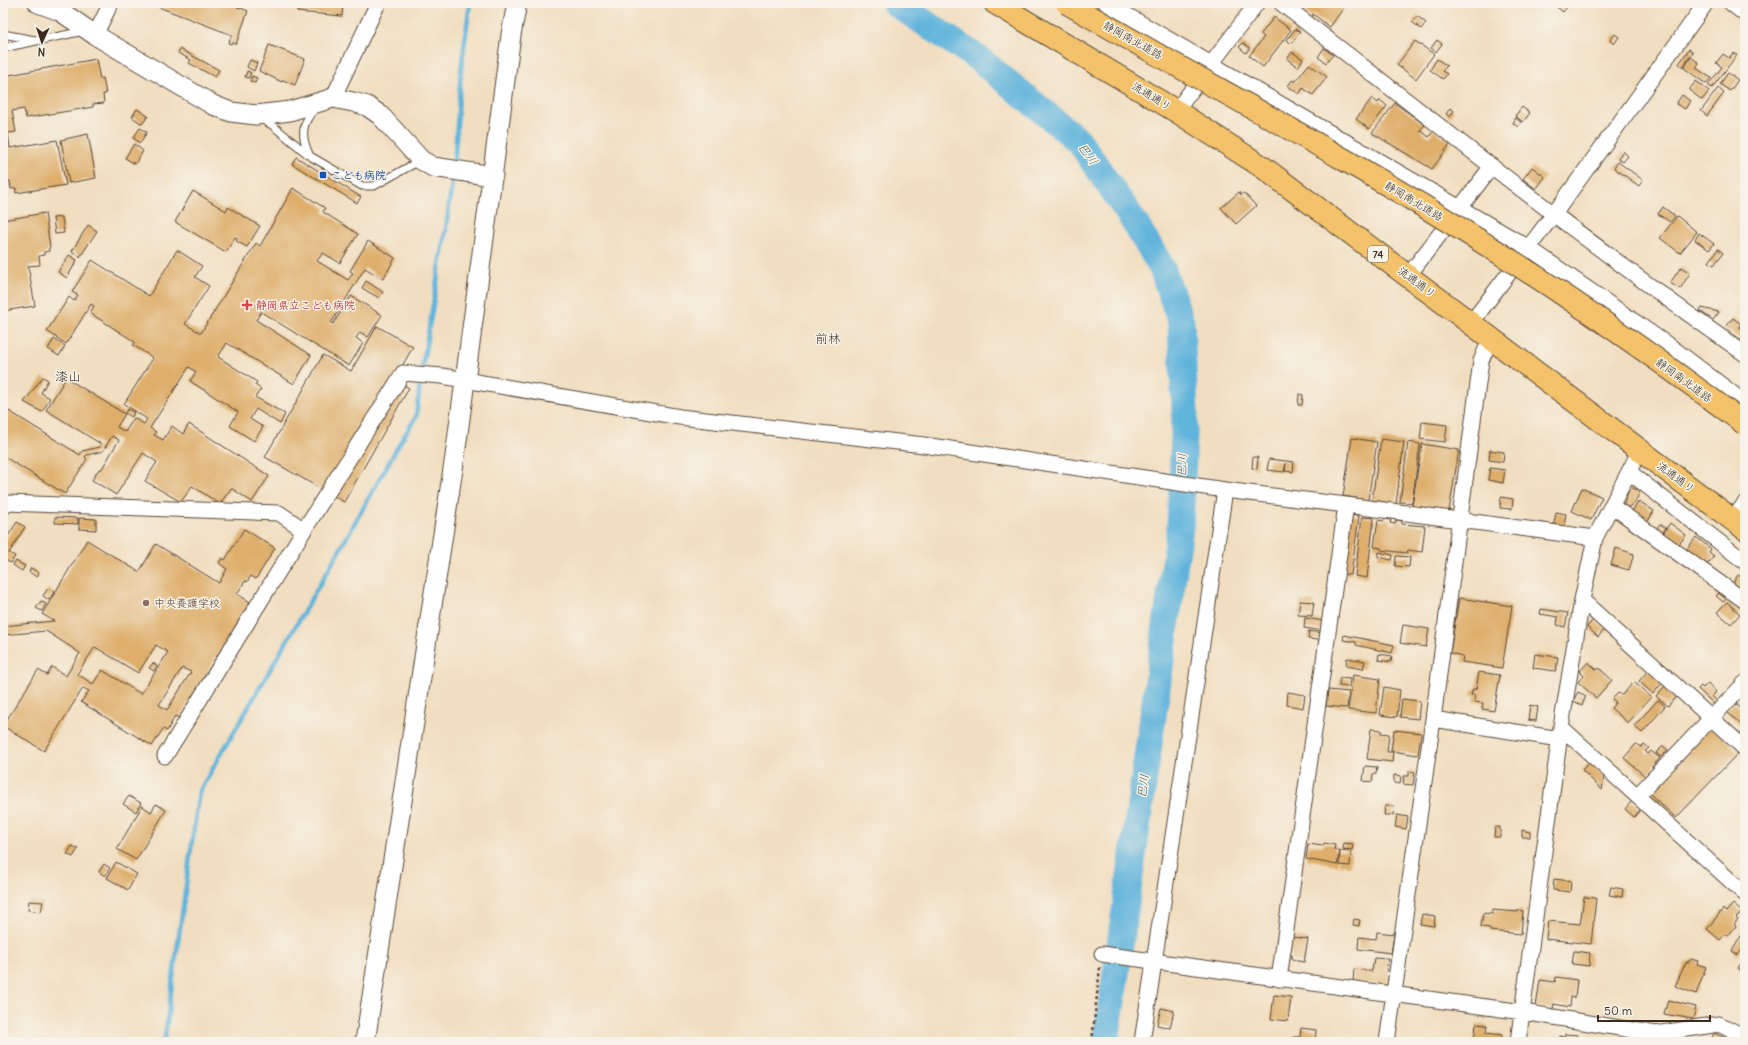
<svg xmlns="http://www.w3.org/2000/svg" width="1748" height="1045" viewBox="0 0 1748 1045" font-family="Delius,'Klee One',sans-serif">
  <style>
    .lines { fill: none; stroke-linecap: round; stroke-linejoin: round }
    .stream { stroke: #60b4dc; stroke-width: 4.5 }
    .river { stroke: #60b4dc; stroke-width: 27 }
    .building { fill: #deae6b; fill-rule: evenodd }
    .service-casing { stroke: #564536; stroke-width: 9 }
    .minor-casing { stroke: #564536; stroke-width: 17 }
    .tertiary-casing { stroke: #564536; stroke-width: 21 }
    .primary-casing { stroke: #564536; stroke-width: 24 }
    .path { stroke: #564536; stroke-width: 2.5; stroke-dasharray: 3 3; stroke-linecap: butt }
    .service { stroke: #fff; stroke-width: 7 }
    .minor { stroke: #fff; stroke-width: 15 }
    .tertiary { stroke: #fff; stroke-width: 19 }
    .primary { stroke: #f3c26a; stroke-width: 22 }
    .motorway-bridge-casing { stroke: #564536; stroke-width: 24; stroke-linecap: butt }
    .motorway-bridge { stroke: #f3c26a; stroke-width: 22 }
    .transit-dot { fill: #1a4fb4; stroke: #f7f3e8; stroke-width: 1.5 }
    .health-dot { fill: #e0444e; stroke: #f7f3e8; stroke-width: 1.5 }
    .education-dot { fill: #8d6e63; stroke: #f7f3e8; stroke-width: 1.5 }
    .labels { text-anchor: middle; stroke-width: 3; stroke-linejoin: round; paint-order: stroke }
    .shield { fill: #f7f3e8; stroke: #73665b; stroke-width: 1 }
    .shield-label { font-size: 10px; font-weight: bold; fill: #3b2a1e }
    .street-label { font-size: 11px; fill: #3b2a1e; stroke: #f7f3e8 }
    .transit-label { font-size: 11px; font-weight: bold; fill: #164399; stroke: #f7f3e8; text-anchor: start }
    .health-label { font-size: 11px; font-weight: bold; fill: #be3a42; stroke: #f7f3e8; text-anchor: start }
    .education-label { font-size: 11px; font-weight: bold; fill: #785e54; stroke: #f7f3e8; text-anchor: start }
    .water-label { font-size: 12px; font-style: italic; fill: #485a60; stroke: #f7f3e8 }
    .quarter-label { font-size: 13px; fill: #3b2a1e; stroke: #f7f3e8 }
  </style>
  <rect width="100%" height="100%" fill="#f7f3e8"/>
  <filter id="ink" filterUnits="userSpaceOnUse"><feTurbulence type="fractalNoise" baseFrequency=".025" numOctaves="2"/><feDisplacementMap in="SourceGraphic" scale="8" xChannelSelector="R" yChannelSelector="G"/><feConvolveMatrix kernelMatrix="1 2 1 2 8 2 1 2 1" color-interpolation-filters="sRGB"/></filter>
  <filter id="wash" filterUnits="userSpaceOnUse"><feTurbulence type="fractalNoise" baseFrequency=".012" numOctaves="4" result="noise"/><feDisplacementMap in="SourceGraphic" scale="16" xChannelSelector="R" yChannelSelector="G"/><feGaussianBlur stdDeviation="0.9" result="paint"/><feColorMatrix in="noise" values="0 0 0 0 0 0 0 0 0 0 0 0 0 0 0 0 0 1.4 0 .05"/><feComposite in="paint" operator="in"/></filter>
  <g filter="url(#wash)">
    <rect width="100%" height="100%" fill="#f1dec0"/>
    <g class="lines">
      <!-- stream -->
      <path class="stream" d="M454 166 461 70 470 3
        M164 1042 199 792 334 560 402 439 416 417 422 368 446 229 453 173"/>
      <!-- river -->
      <path class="river" d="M895 3 979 59 1079 141 1133 220 1162 268 1181 322 1185 412 1180 528 1106 1042"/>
    </g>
    <g id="blocks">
      <!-- building -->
      <path class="building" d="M148 3H227L248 11 236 44 232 42 231 44 228 43 232 35Z
        M298 3H343L342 16 297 12Z
        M1302 3H1347L1330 27 1313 14 1312 17 1299 7Z
        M1554 3H1570L1563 12 1553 4Z
        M1417 16 1426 23 1421 29 1412 22Z
        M1274 17 1291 30 1263 67 1249 56 1264 37 1261 34Z
        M1295 29 1300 32 1291 44 1287 40Z
        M1615 34 1619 37 1614 44 1610 41Z
        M1437 40 1442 44 1436 52 1431 48Z
        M1415 41 1434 54 1416 79 1397 65Z
        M1243 43 1250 48 1246 53 1239 47Z
        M269 45 305 59 295 85 283 80 282 82 259 71Z
        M1324 48 1333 55 1326 63 1318 57Z
        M180 49 219 70 215 77 189 63 191 60 178 53Z
        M1689 49 1693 52 1683 67 1679 64Z
        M1292 52 1303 59 1298 67 1287 59Z
        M1733 53 1737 55 1712 88 1708 85 1722 67 1716 63 1723 54 1729 58Z
        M1691 57 1699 63 1696 68 1711 78 1706 84 1684 68Z
        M96 59 100 79 103 78 106 94H103L104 103 93 104V107L26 118 24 109 12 111 16 132 8 133 10 148 57 140 66 185 16 193V188L11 189 10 181 3 183V158H5L3 148V86H5L4 76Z
        M1437 59 1447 66 1442 71 1447 74 1443 79 1430 70Z
        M250 60 257 63 254 71 247 67Z
        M1309 64 1327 77 1313 95 1303 88 1299 94 1288 86 1292 80 1295 82Z
        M247 71 251 73 249 78 245 77Z
        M1728 73 1738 80 1730 91 1720 84Z
        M252 76 257 78 255 83 250 81Z
        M1696 81 1709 91 1702 100 1689 90Z
        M1718 88 1724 93 1707 116 1701 111Z
        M1682 95 1690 101 1685 109 1676 104Z
        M1372 98 1378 103 1380 100 1387 106 1369 129 1356 119Z
        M1395 103 1425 125 1420 130 1429 137 1434 130 1451 143 1432 169 1372 133Z
        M1522 107 1530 113 1523 122 1515 116Z
        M1450 108 1454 111 1450 117 1446 114Z
        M137 109 148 116 142 124 132 117Z
        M1516 118 1521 122 1518 127 1513 123Z
        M140 128 147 132 140 143 133 138Z
        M88 134 96 178 69 183 61 140Z
        M134 144 143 151 135 164 125 158Z
        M1623 151 1628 156 1623 162 1618 158Z
        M296 157 361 197 357 203 292 164Z
        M1618 162 1643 180 1639 186 1614 168Z
        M1532 167 1545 177 1536 189 1523 179Z
        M293 188 325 208 323 212 358 234 340 263 323 253 317 261 348 280 353 273 350 271 368 241 395 258 383 279 365 268 331 323 333 324 351 296 382 315 368 337 360 332 356 338 363 343 349 366 261 312 256 320 311 355 294 384 227 343 218 357 257 382 255 385 261 389 255 397 285 414 280 424 256 409 250 419 263 427 254 441 230 426 238 412 190 381 196 372 189 367 150 428 156 432 154 435 163 440 172 426 183 434 189 424 269 476 252 502 231 488 220 504 192 486 181 502 145 481 157 462 143 453 116 495 92 480 99 469 101 470 119 440 112 436 103 451 87 455 85 457 87 459 65 494 3 456 4 408 80 455 82 451 100 447 101 444 46 410 66 378 125 414 117 427 125 432 134 418 144 424 147 419 124 404 153 358 133 345 135 342 90 313 94 306 91 304 66 344 47 331 69 297 74 301 78 295 72 292 92 260 149 296 177 250 202 266 195 277 209 286 185 324 201 333 256 243 260 246Z
        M193 191 226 211 228 207 260 226 247 247 236 241 237 238 235 237 226 252 175 222Z
        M1239 192 1241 195 1244 193 1256 206 1236 224 1221 208Z
        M1663 207 1675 216 1670 222 1658 214Z
        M45 213 50 247 49 248V251L44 252V255L39 256 40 265 28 266 35 306 3 311V220Z
        M1677 216 1697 232 1680 253 1660 238Z
        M62 217 64 233 55 234 53 218Z
        M88 225 97 231 80 257 72 251Z
        M1699 233 1714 244 1709 250 1695 240Z
        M1718 249 1723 253 1714 265 1709 262Z
        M69 255 77 260 67 278 58 272Z
        M1681 267 1690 273 1680 289 1670 283Z
        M366 281 383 292 379 298 362 288Z
        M1702 308 1719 312 1713 320 1700 311Z
        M1733 318 1741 324 1739 327 1745 331 1744 342 1725 328Z
        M377 326 413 347 394 380 409 388 344 502 265 457 323 355 351 371Z
        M54 339 65 346 59 356 48 349Z
        M43 377 48 380 41 393 50 398 42 412 24 402Z
        M1299 394 1303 395 1302 405H1298Z
        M128 409 134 412 132 417 125 413Z
        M1422 422 1447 425 1445 442 1420 439Z
        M1352 438 1377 442 1368 500 1343 496Z
        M1381 439 1404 442 1396 504 1372 500Z
        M1408 442 1420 444 1412 503 1400 502Z
        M1422 444 1459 450 1449 511 1412 506Z
        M1490 450 1504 452 1503 462 1489 460Z
        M1253 457H1258L1257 469 1252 468Z
        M1269 459 1294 462 1293 472 1285 471 1286 463 1284 472 1267 470Z
        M1490 468 1505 470 1503 483 1488 480Z
        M1630 487 1640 491 1635 503 1626 508 1623 506Z
        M1582 488 1602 497 1591 520 1572 511Z
        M1501 497 1513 499 1512 509 1500 508Z
        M1639 501 1654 511 1646 524 1630 514Z
        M1556 512 1566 514 1564 526 1554 524Z
        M1349 515 1359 516 1351 575 1341 574Z
        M55 517 78 518V524L55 523Z
        M1362 517 1374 518 1367 578 1355 576Z
        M79 518 96 519V530L79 529Z
        M1385 519 1391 520 1390 523 1395 524 1396 520 1402 521V524L1425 526 1422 552 1408 550 1407 553 1381 550V548L1374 547 1378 520 1384 521Z
        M17 522 25 527 9 553 15 556 11 563 3 559V544Z
        M1670 523 1686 535 1677 547 1662 535Z
        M1660 524 1666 528 1661 535 1655 530Z
        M244 529 275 548 256 579 251 576 247 582 245 581 237 594 250 602 179 718 175 716 167 731 163 729 152 746 81 702 89 691 83 688 44 751 3 726 38 670 47 675 52 667 66 676 80 653 46 631 3 635V626L54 621 42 614 87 540 139 572 156 544 219 583 227 569 219 563 222 558 225 560ZM156 645 168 652 141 694 102 670 93 684 77 674 95 647 138 673ZM182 668 191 672 167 710 159 705Z
        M1696 537 1711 549 1709 552 1714 556 1705 567 1685 552Z
        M1616 548 1634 554 1629 570 1611 565Z
        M1379 552 1393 555 1392 560 1378 557Z
        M1396 556 1410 557 1409 567 1395 566Z
        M16 561 25 566 22 571 13 565Z
        M31 568 39 573 37 577 29 572Z
        M1738 575 1744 579 1745 576V591L1733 583Z
        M48 588 54 592 49 600 43 596Z
        M1719 593 1726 599 1723 602 1716 596Z
        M1459 598 1512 606 1502 668 1462 662 1463 656 1450 653Z
        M41 601 46 604 42 611 36 608Z
        M1300 601 1314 602 1312 616 1298 615Z
        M1727 602 1740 614 1731 624 1717 612Z
        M1541 609 1568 613 1565 627 1557 625 1558 617 1540 614Z
        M1305 618 1324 621 1323 631 1304 628Z
        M1593 620 1610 630 1606 633 1604 630 1598 637 1587 627Z
        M1403 625 1429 629 1426 647 1400 643Z
        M1309 631 1322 633 1321 640 1308 639Z
        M1344 635 1394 645 1392 653 1356 645V642L1343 640Z
        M1379 654 1392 656 1391 662 1378 660Z
        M1535 654 1558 657 1556 671 1533 668Z
        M1347 658 1365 661 1363 669 1346 666Z
        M1588 662 1597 670 1599 668 1612 680 1596 698 1578 682 1584 675 1580 671Z
        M153 663 157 666 154 671 149 668Z
        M1649 670 1663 682 1653 694 1639 681Z
        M1479 672 1500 675 1494 711 1482 709 1483 703 1474 702 1475 695H1471L1473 689H1476Z
        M1353 675 1380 679 1376 713 1348 710Z
        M1340 678 1350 679 1349 687 1339 686Z
        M1634 682 1651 697 1628 723 1611 708 1616 702 1612 699 1618 693 1622 695Z
        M1708 683 1716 692 1712 696 1717 701 1714 704 1698 689 1701 686 1703 688Z
        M1667 684 1679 694 1668 706 1656 696Z
        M1384 687 1400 690 1397 717 1380 715Z
        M1328 690 1349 692 1347 708 1326 706Z
        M1288 692 1305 695 1303 708 1287 705Z
        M1578 692 1586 696 1582 705 1573 701Z
        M1402 699 1420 701 1418 719 1400 717Z
        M1658 700 1665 706 1642 733 1634 726Z
        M1734 702 1744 711 1745 710V728L1726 711Z
        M1530 705 1538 707 1536 721 1528 720Z
        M1709 728 1717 731 1739 752 1676 818 1648 792Z
        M1371 729 1381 730V733L1389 734 1387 752H1393L1392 762 1367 759Z
        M1394 730 1421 733 1418 755 1391 751Z
        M1636 744 1641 747 1644 744 1649 748 1645 751 1648 754 1651 751 1660 758 1652 767 1653 769 1646 777 1624 758Z
        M1663 746 1668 750 1661 757 1656 753Z
        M1590 762 1604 776 1602 790 1582 770Z
        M1365 766 1377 767 1376 774H1373L1372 782 1363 781Z
        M1409 771 1415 772 1413 785 1403 784 1404 776H1409Z
        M1394 775 1401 776 1400 784 1394 783Z
        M129 796 141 803 136 812 123 804Z
        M1632 801 1641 809 1634 817 1625 809Z
        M156 804 166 810 136 860 117 849 142 806 151 812Z
        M1385 806H1394L1393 815H1384Z
        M1397 815 1408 817 1406 829 1395 827Z
        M1495 827H1500V837H1494Z
        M1522 830 1530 832V837H1522Z
        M1324 843 1335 845 1334 850 1340 851 1337 865 1306 859 1308 844 1323 846Z
        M1344 843 1353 844 1352 850 1343 849Z
        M72 846 78 849 73 857 67 854Z
        M1340 851 1351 852 1350 866 1339 865Z
        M116 862 137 874 128 890 107 878Z
        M104 864 110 868 105 876 99 872Z
        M1554 879 1571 881 1570 892 1553 890Z
        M1611 887 1623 889 1622 897 1609 895Z
        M1584 897 1596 898 1591 944 1546 939 1548 921 1580 924Z
        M29 901 43 902 41 912 28 910Z
        M1733 904 1742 912 1736 917 1738 919 1734 924 1736 926 1728 936 1725 934 1720 940 1707 929 1723 909 1726 912Z
        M1493 910 1518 912V910L1523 911 1521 934 1490 931V928L1481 927 1483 913 1492 914Z
        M1422 914 1435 916 1434 926 1420 924Z
        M1354 919 1360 920 1359 926 1353 925Z
        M1377 932 1394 934 1391 953 1358 949 1359 937 1376 939Z
        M1743 933 1745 935V945L1738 955 1732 951Z
        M1292 937 1308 939 1304 962 1292 960V955L1289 954Z
        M1574 951 1590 953 1589 966 1572 964Z
        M1374 958 1388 959 1386 971H1389L1387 986 1353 982 1354 969 1372 971Z
        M1745 958V973L1738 968Z
        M1691 959 1698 961 1697 964 1706 967 1696 994 1675 986 1686 962H1689Z
        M1556 977 1577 980 1575 998 1571 997 1570 1007 1554 1004 1553 1009 1536 1007 1540 980 1555 982Z
        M1274 995 1291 997 1288 1021 1271 1019Z
        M1668 1000 1696 1007 1693 1019 1664 1014Z
        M1161 1008 1174 1011 1170 1028 1157 1025Z
        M1476 1024 1487 1025 1486 1033 1502 1035 1501 1042H1474Z
        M1301 1028 1316 1030 1315 1042H1293V1037H1300Z
        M1714 1033 1728 1039 1726 1042H1707L1708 1039 1711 1040Z
        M1565 1034 1578 1035 1577 1042H1559L1560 1036 1564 1037Z
        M1624 1038 1634 1039 1633 1042H1623Z"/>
    </g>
  </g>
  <g filter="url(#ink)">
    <use href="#blocks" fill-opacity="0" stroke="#564536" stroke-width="1"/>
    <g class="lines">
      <defs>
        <path id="service" d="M3 34 35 40
          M3 48 84 31
          M261 119 272 125 310 156 362 186H374L421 160
          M309 154C301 137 301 123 315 109"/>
        <path id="minor" d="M1106 3 1529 248 1678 352 1745 403
          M1281 3C1434 121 1586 243 1745 354
          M1731 3 1745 14
          M95 35 111 3
          M333 98 378 3
          M1176 111 1257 3
          M1408 276 1492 166
          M1471 323 1554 214 1706 3
          M1629 472 1745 562
          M1612 506 1745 601
          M3 508 6 503 279 513 304 530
          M1733 519 1745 503
          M1582 600 1745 749
          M1433 719 1560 739
          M1561 727 1745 894
          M165 756 304 530 403 373 442 376 680 417 924 445 1225 490 1346 505 1595 538
          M1637 796 1745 683
          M1102 954 1523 1012 1656 1034 1719 1024 1745 1037
          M1279 979 1346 505
          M1142 1042 1225 490
          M1387 1042 1433 719 1481 361 1491 337
          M1518 1042 1561 727 1582 600 1595 538 1640 450"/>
        <path id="tertiary" d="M38 3 60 11 95 35 213 105 231 112 256 115 290 111 333 98 353 102 367 106 380 115 421 160 433 167 493 176
          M365 1042 455 456 511 35 517 3"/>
        <path id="primary" d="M995 3 1176 111 1264 168 1745 529"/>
      </defs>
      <!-- service casing -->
      <use href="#service" class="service-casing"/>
      <!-- minor casing -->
      <use href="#minor" class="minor-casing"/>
      <!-- tertiary casing -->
      <use href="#tertiary" class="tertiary-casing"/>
      <!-- primary casing -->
      <use href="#primary" class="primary-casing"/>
      <!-- path -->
      <path class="path" d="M1092 1042 1100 967"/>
      <!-- service -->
      <use href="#service" class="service"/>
      <!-- minor -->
      <use href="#minor" class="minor"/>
      <!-- tertiary -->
      <use href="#tertiary" class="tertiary"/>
      <!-- primary -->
      <use href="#primary" class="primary"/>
      <defs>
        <path id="motorway-bridge" d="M1067 3C1199 80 1334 150 1464 231 1561 290 1654 356 1745 424"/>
      </defs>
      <!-- motorway-bridge casing -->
      <use href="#motorway-bridge" class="motorway-bridge-casing"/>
      <!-- motorway-bridge -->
      <use href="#motorway-bridge" class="motorway-bridge"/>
    </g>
  </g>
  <!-- markers -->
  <rect class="transit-dot" x="319" y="171" width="8" height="8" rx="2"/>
  <path class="health-dot" d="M245 299h4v4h4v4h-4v4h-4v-4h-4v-4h4z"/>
  <circle class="education-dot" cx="146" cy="603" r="4"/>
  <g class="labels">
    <!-- shield labels -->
    <rect class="shield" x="1368" y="246" width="20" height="16" rx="3"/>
    <g class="shield-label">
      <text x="1378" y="258">74</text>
    </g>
    <!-- street labels -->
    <g class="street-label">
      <text transform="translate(1133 40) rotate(29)" y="4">静岡南北道路</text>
      <text transform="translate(1152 96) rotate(31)" y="4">流通通り</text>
      <text transform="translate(1414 201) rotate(31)" y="4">静岡南北道路</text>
      <text transform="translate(1417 282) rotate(37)" y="4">流通通り</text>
      <text transform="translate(1684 380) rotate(36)" y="4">静岡南北道路</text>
      <text transform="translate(1676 477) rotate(37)" y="4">流通通り</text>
    </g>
    <!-- transit labels -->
    <g class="transit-label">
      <text x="331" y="179">こども病院</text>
    </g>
    <!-- health labels -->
    <g class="health-label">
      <text x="256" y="309">静岡県立こども病院</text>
    </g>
    <!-- education labels -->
    <g class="education-label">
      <text x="154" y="607">中央養護学校</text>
    </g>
    <!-- water labels -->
    <g class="water-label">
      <text transform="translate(1088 154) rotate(55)" y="4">巴川</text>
      <text transform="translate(1182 465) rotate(-88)" y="4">巴川</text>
      <text transform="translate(1143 786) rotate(-82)" y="4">巴川</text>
    </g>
    <!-- quarter labels -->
    <g class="quarter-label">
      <text x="828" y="343">前林</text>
      <text x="68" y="381">漆山</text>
    </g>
  </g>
  <!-- margin -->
  <rect width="1748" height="1045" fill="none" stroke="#f7f3e8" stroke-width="16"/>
  <!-- north arrow -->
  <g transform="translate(42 42) rotate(183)" stroke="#f7f3e8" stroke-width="3" paint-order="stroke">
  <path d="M0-3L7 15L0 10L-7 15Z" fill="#3b2a1e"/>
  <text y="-6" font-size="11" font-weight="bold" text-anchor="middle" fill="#3b2a1e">N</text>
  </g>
  <!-- scale -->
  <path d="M1598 1015v6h112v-6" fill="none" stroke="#3b2a1e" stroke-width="2"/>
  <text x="1604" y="1015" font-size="12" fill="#3b2a1e" stroke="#f7f3e8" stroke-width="3" paint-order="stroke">50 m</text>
</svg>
